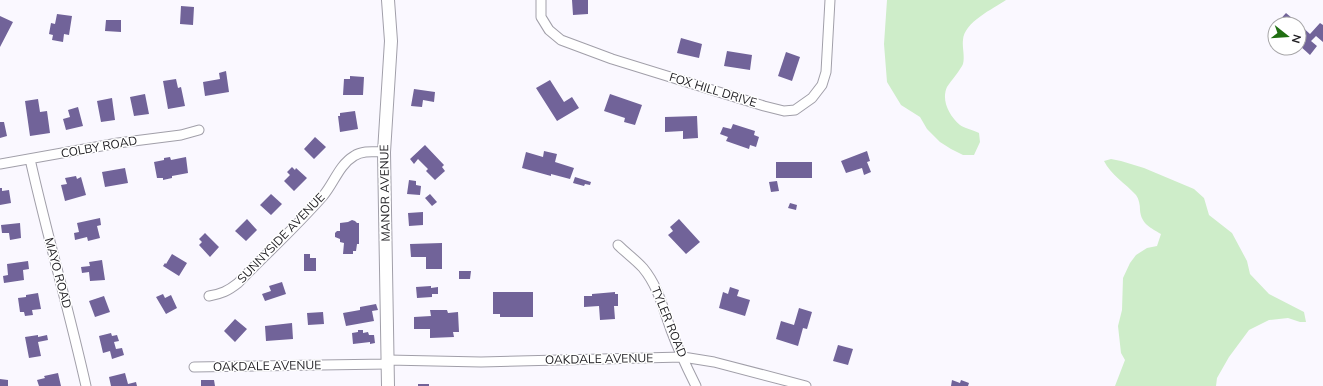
<svg xmlns="http://www.w3.org/2000/svg" width="1323" height="386" viewBox="0 0 1323 386" font-family="Mulish,sans-serif">
  <style>
    .green { fill: #ceedc9 }
    .building { fill: #716399 }
    .lines { fill: none; stroke-linecap: round; stroke-linejoin: round }
    .minor-casing { stroke: #a19fa9; stroke-width: 11 }
    .tertiary-casing { stroke: #a19fa9; stroke-width: 14 }
    .minor { stroke: #fff; stroke-width: 9 }
    .tertiary { stroke: #fff; stroke-width: 12 }
    .labels { text-anchor: middle; stroke-width: 3; stroke-linejoin: round; paint-order: stroke }
    .street-label { font-size: 12px; fill: #222125; stroke: #fff }
  </style>
  <rect width="100%" height="100%" fill="#faf8ff"/>
  <!-- green -->
  <path class="green" d="M887 0H1006C993 9 964 22 963 40 962 48 965 56 963 64 961 69 951 81 947 87 941 100 949 116 960 125 963 128 974 130 979 133L980 142 974 155H963L951 149 940 142 927 129 920 117 901 105 887 82 884 44Z
    M1111 159 1121 161 1144 168 1194 189 1204 198 1209 215 1232 233 1247 261 1250 274 1269 294 1304 312 1306 322H1300L1288 318 1269 320 1249 330 1229 357 1217 378 1216 386H1115L1125 360 1121 353 1118 326 1122 310 1123 278 1130 263 1136 255 1147 248 1157 246 1161 234C1151 228 1141 224 1140 210 1140 205 1139 199 1136 195 1125 183 1111 175 1104 161Z"/>
  <!-- building -->
  <path class="building" d="M572 0H588V14L573 15Z
    M181 6 194 7 193 25 180 24Z
    M1286 13 1299 24H1276Z
    M57 14 72 16 69 35 64 34 63 42 52 40 53 35 49 34 51 23 55 24Z
    M0 16 13 22 0 47Z
    M106 20H121V32L105 31Z
    M1320 23 1323 25V42L1316 36 1311 41 1317 46 1310 55 1299 45V24L1310 34Z
    M681 38 702 44 699 58 677 53Z
    M727 51 752 55 750 70 724 66Z
    M786 52 800 57 792 81 778 76Z
    M226 71 229 92 205 96 203 82 220 79 219 73Z
    M350 76 364 77 363 95H343L344 79H350Z
    M176 79 178 88 181 87 185 106 168 109 163 81Z
    M550 80 564 102 572 97 579 108 557 121 536 88Z
    M414 89 435 92 434 102 423 100 422 107 411 106Z
    M145 94 149 114 134 116 130 97Z
    M610 94 642 105 635 125 624 122 625 118 604 111Z
    M112 98 115 120 101 122 97 101Z
    M38 99 40 112 47 111 50 133 30 136 25 101Z
    M78 107 83 126 66 130 63 119 70 117 68 110Z
    M355 111 358 129 340 132 338 116H340V113Z
    M697 116 698 138 683 139V131L665 132V117Z
    M0 122H4L7 136 0 138Z
    M733 124 755 131 754 135 759 137 756 147 750 145 749 149 726 141 728 137 720 134 723 127 731 129Z
    M315 137 326 147 314 159 304 149Z
    M425 145 444 165 442 167 445 171 435 180 426 171 428 169 418 159 414 164 410 159Z
    M544 151 557 154 555 162 574 168 570 179 551 174V176L522 168 526 152 543 157Z
    M867 151 870 161 867 162 871 172 864 175 862 168 846 173 841 161Z
    M170 157 171 160 186 157 188 173 172 176V178L163 180V178H157L154 162 164 160V158Z
    M776 162H812V178H776Z
    M292 167 295 170 296 168 307 178 294 191 284 181 290 175 287 172Z
    M125 168 128 183 105 187 102 172Z
    M76 176 77 179 81 177 86 195 65 201 61 185 67 184 65 178Z
    M575 177 591 182 590 185 585 184 584 186 573 183Z
    M409 180 416 181V185L421 186 420 195 407 194Z
    M777 181 779 191 771 192 769 182Z
    M0 188H2V191L9 190 11 203 0 205Z
    M271 194 282 204 271 215 260 205Z
    M430 194 437 202 432 206 425 198Z
    M790 203 797 205 796 210 788 208Z
    M423 212V225L409 226 408 213Z
    M100 218 101 225 97 226 100 238 88 241 87 237 75 240 74 233 79 232 77 223Z
    M247 219 257 230 246 241 235 231Z
    M679 219 700 242 686 254 668 235 673 231 670 227Z
    M352 220 355 221 357 223H359V244H357L356 251H353V254H343L344 243 340 242V239L335 237V233L337 231H340V223L348 222Z
    M20 223 21 238 10 240 9 233H2L1 225Z
    M205 233 219 247 210 257 199 245 202 242 199 239Z
    M442 243V269H426V257H411L410 244Z
    M172 254 187 263 179 276 163 266 165 263 166 264Z
    M304 254H310V258H316V271H304Z
    M102 260 105 280 90 281 89 272 82 273 81 267 90 266 89 262Z
    M28 261 29 269 23 270 24 280 4 283 3 276 8 275 7 264Z
    M459 271H471L470 279H459Z
    M282 282 286 294 265 301 262 294 271 291 269 286Z
    M431 286V288L438 287V294H432V297L417 298 416 287Z
    M730 287 739 290 737 296 750 300 745 316 719 308 723 292 728 294Z
    M493 292H533V317H500V314H493Z
    M615 292V294H618V306H614L615 319 600 320 599 306 584 307V296H592V294Z
    M38 293 41 309 32 310 33 315 25 316 24 312H20L18 298 26 297V295Z
    M163 294 165 298 171 295 177 308 166 314 156 297Z
    M104 296 110 312 95 317 89 301Z
    M376 304 378 310 372 311 374 321 346 326 343 313 360 310V307Z
    M799 308 812 312 807 329 803 328 798 346 776 339 781 321 794 325Z
    M430 310H447L448 313 458 312 459 332H453L454 337 430 338V329H414V317L431 316Z
    M323 312 324 324 308 325 307 313Z
    M235 319 247 329 235 342 224 331Z
    M292 323 293 339 266 341 265 326Z
    M358 330H363V333L368 332 369 335H374L375 343 370 344V342L353 344 352 333 358 332Z
    M111 333 112 336 117 335 119 341 114 342 116 349 122 348 124 355 112 359 110 351 103 353 99 336Z
    M38 335V337L47 335 48 340 38 342 41 356 29 358 25 337Z
    M838 345 853 349 848 365 833 361Z
    M58 373 61 386H39L37 380 45 378 44 376Z
    M125 373 128 384 136 382 137 386H111L109 377Z
    M0 379 8 380V386H0Z
    M201 380H214L215 386H201Z
    M952 380 960 383 961 380 969 383 968 386H951Z
    M418 384H429V386H418Z"/>
  <g class="lines">
    <defs>
      <path id="minor" d="M541 0V17L549 30 561 40 612 59 764 106 784 111 795 110 812 98 822 85 826 72 830 0
        M30 159C47 235 69 310 86 386
        M0 164 118 143 181 135 199 130
        M618 245C626 253 636 260 643 268 658 286 663 308 671 330 678 349 687 368 696 386
        M209 296C221 294 228 291 238 283 266 254 296 227 323 196 334 183 339 165 354 156 363 150 374 152 384 152
        M388 360 481 362 683 357 714 362 806 386
        M194 367 388 364"/>
      <path id="tertiary" d="M388 386 384 152 391 41 388 0"/>
    </defs>
    <!-- minor casing -->
    <use href="#minor" class="minor-casing"/>
    <!-- tertiary casing -->
    <use href="#tertiary" class="tertiary-casing"/>
    <!-- minor -->
    <use href="#minor" class="minor"/>
    <!-- tertiary -->
    <use href="#tertiary" class="tertiary"/>
  </g>
  <g class="labels">
    <!-- street labels -->
    <g class="street-label">
      <text transform="translate(713 90) rotate(17)" y="4">FOX HILL DRIVE</text>
      <text transform="translate(99 147) rotate(-10)" y="4">COLBY ROAD</text>
      <text transform="translate(385 193) rotate(-91)" y="4">MANOR AVENUE</text>
      <text transform="translate(281 238) rotate(-46)" y="4">SUNNYSIDE AVENUE</text>
      <text transform="translate(58 273) rotate(75)" y="4">MAYO ROAD</text>
      <text transform="translate(669 322) rotate(68)" y="4">TYLER ROAD</text>
      <text transform="translate(599 359) rotate(-1)" y="4">OAKDALE AVENUE</text>
      <text transform="translate(267 366) rotate(-1)" y="4">OAKDALE AVENUE</text>
    </g>
  </g>
  <!-- north arrow -->
  <g transform="translate(1287 36) rotate(107)"><circle r="19" fill="#ffffff" stroke="#a7a6a8"/>
  <path d="M0-3L7 15L0 10L-7 15Z" fill="#206e12"/>
  <text y="-6" font-size="11" font-weight="bold" text-anchor="middle" fill="#222125">N</text>
  </g>
</svg>
